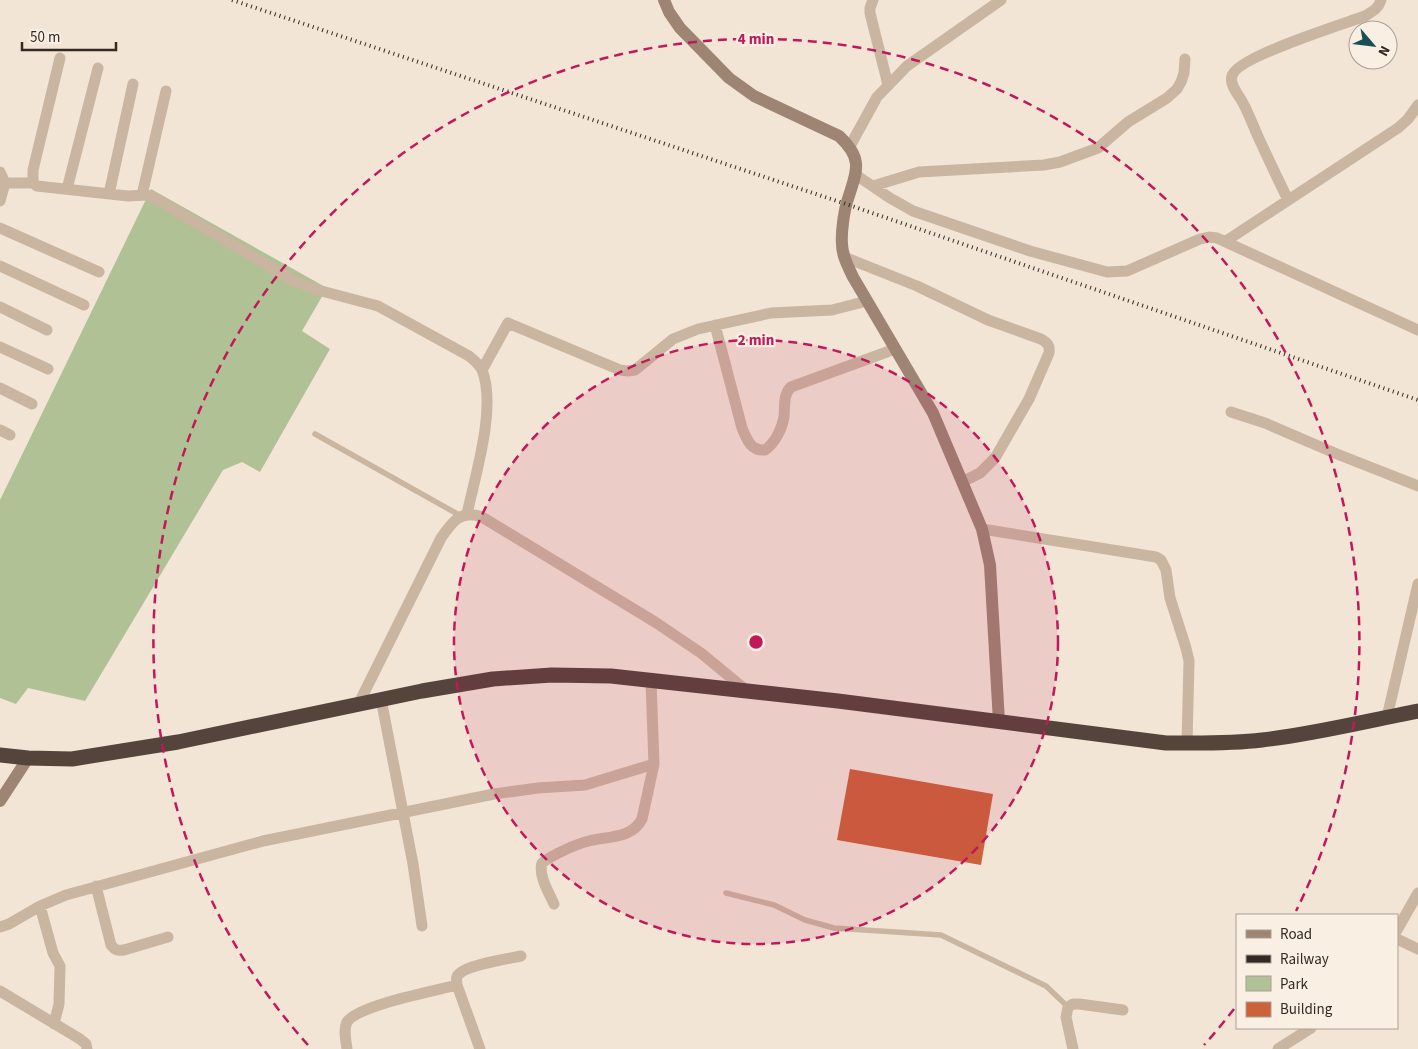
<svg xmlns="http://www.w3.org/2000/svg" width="1418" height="1049" viewBox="0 0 1418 1049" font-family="'Source Sans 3',sans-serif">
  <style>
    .green { fill: #b0c195 }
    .building { fill: #cb623a }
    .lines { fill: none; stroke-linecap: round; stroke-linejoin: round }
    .lane { stroke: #cab5a1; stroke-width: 5.5 }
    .street { stroke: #cab5a1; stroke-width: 11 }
    .secondary { stroke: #9d8473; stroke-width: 12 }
    .highway { stroke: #55443b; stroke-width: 15 }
    .rail { stroke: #342a24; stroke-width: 4; stroke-dasharray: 1 4; stroke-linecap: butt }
    .ring { fill: none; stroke: #c2185b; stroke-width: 2.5; stroke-dasharray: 9 6 }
    .centre { fill: #c2185b; stroke: #f9efe2; stroke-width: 2.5 }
    .ring-label { font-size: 15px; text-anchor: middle; font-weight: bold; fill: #c2185b; stroke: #f9efe2; stroke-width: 4.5; stroke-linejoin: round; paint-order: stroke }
  </style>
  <rect width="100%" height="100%" fill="#f2e5d5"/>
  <!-- green -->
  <path class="green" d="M151 189 327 288 302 331 330 349 260 472 242 462 223 470 85 701 28 688 16 704 0 698V500Z"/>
  <!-- building -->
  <path class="building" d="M850 769 993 794 981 865 837 840Z"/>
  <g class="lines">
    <!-- lane -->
    <path class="lane" d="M315 434 461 516
      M726 893 774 905 805 920 834 928 941 935 1046 986 1068 1007"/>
    <!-- street -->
    <path class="street" d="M873 0 870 8V13L888 85
      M60 58 33 170V183L37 186 128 196 147 195 153 197 294 281 314 289 378 306 469 356C474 360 479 364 482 370 497 407 475 476 467 514
      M850 146 877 97 907 66 1001 0
      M0 172 5 183 0 201
      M856 175 890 198 913 211 1030 251 1107 272 1127 271 1200 239 1209 237 1217 238 1418 330
      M5 183H33
      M873 186 919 172 1044 165 1060 162 1098 148 1128 122 1167 98 1177 89 1181 82 1184 73 1185 59
      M67 189 98 68
      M109 194 133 84
      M142 195 166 91
      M1288 200C1279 181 1270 163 1262 145 1255 131 1250 116 1243 103 1239 95 1229 85 1232 76 1236 57 1344 24 1365 16 1373 11 1378 9 1381 0
      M0 228 99 272
      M1226 241 1398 128 1408 119 1418 105
      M844 257 917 286 988 320 1041 339C1048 343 1050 346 1049 353L1029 399 995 458 980 473 962 482
      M0 266 84 305
      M0 307 47 330
      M715 325 742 428C747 440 751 451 765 450 775 443 782 429 784 417 785 407 783 394 791 387L895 349
      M0 347 48 369
      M482 370 508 323 620 370 628 371 635 370 673 339 698 329 771 313 832 310 867 301
      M0 388 32 404
      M1231 412 1265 423 1337 454 1418 486
      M0 430 10 435
      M982 529 1156 557 1161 560 1166 570 1170 598 1186 648 1189 661 1187 743
      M381 699 413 864 422 926
      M358 705 441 538C452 522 461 509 482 517L655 622 701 653 747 691
      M1387 717 1418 584
      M96 886 111 945C115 950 117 951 124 950L168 937
      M554 904C549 893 538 875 542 863 552 855 576 844 589 841 607 836 632 839 642 819L654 764 651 681
      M40 906 53 953 60 966 59 1004 54 1024
      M0 927 9 924 40 906 66 895 263 841 494 794 538 788 585 785 654 764
      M1397 930 1418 893
      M1397 939 1418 949
      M0 991 80 1039 86 1044 87 1049
      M347 1049C346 1040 343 1030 347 1022 358 1005 435 991 457 985
      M480 1049 457 985C457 981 455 977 459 974 467 965 507 959 521 956
      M1073 1049 1066 1017 1068 1007 1073 1004H1079L1123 1010
      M1278 1049 1311 1028"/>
    <!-- secondary -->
    <path class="secondary" d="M664 0 669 12 680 28 729 78 754 96 839 136C865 160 856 172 847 202 844 212 841 233 842 244 842 256 848 266 853 277L933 413 982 529 990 565 999 722
      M0 801 28 758"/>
    <!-- highway -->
    <path class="highway" d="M0 755 28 758 72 759 178 742 422 691 493 679 552 675 611 676 838 701 1166 743C1198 743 1230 744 1262 740 1315 734 1366 721 1418 711"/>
    <!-- rail -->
    <path class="rail" d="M232 0 846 204 1418 400"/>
  </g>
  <!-- distance rings -->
  <circle cx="756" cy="642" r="302" fill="#c2185b" fill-opacity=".12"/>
  <g class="ring">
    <circle cx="756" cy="642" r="302"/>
    <path d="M1234 1009A603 603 0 0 1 1204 1045M308 1045A603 603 0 1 1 1296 911"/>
  </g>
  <circle cx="756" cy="642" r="8" class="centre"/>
  <g class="ring-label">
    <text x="756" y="44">4 min</text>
    <text x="756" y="345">2 min</text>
  </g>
  <!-- legend -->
  <rect x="1236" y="914" width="162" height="115" fill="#f9efe2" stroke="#aaa096"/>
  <rect x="1246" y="930" width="25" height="8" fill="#9d8473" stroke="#aaa096"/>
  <text x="1280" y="939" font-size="15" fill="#342a24">Road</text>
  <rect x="1246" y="955" width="25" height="8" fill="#342a24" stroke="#aaa096"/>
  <text x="1280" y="964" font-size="15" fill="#342a24">Railway</text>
  <rect x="1246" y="976" width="25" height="15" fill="#b0c195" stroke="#aaa096"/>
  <text x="1280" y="989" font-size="15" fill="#342a24">Park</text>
  <rect x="1246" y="1002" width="25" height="15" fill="#cb623a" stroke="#aaa096"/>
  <text x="1280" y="1014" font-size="15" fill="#342a24">Building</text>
  <!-- north arrow -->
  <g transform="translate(1373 45) rotate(118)"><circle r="24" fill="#f9efe2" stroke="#aaa096"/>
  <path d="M0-4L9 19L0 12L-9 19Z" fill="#195056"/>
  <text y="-8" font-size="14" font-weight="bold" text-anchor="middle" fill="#342a24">N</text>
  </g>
  <!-- scale -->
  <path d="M22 42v8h94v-8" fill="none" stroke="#342a24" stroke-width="2.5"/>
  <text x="30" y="42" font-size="15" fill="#342a24" stroke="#f9efe2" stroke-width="4" paint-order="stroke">50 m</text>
</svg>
